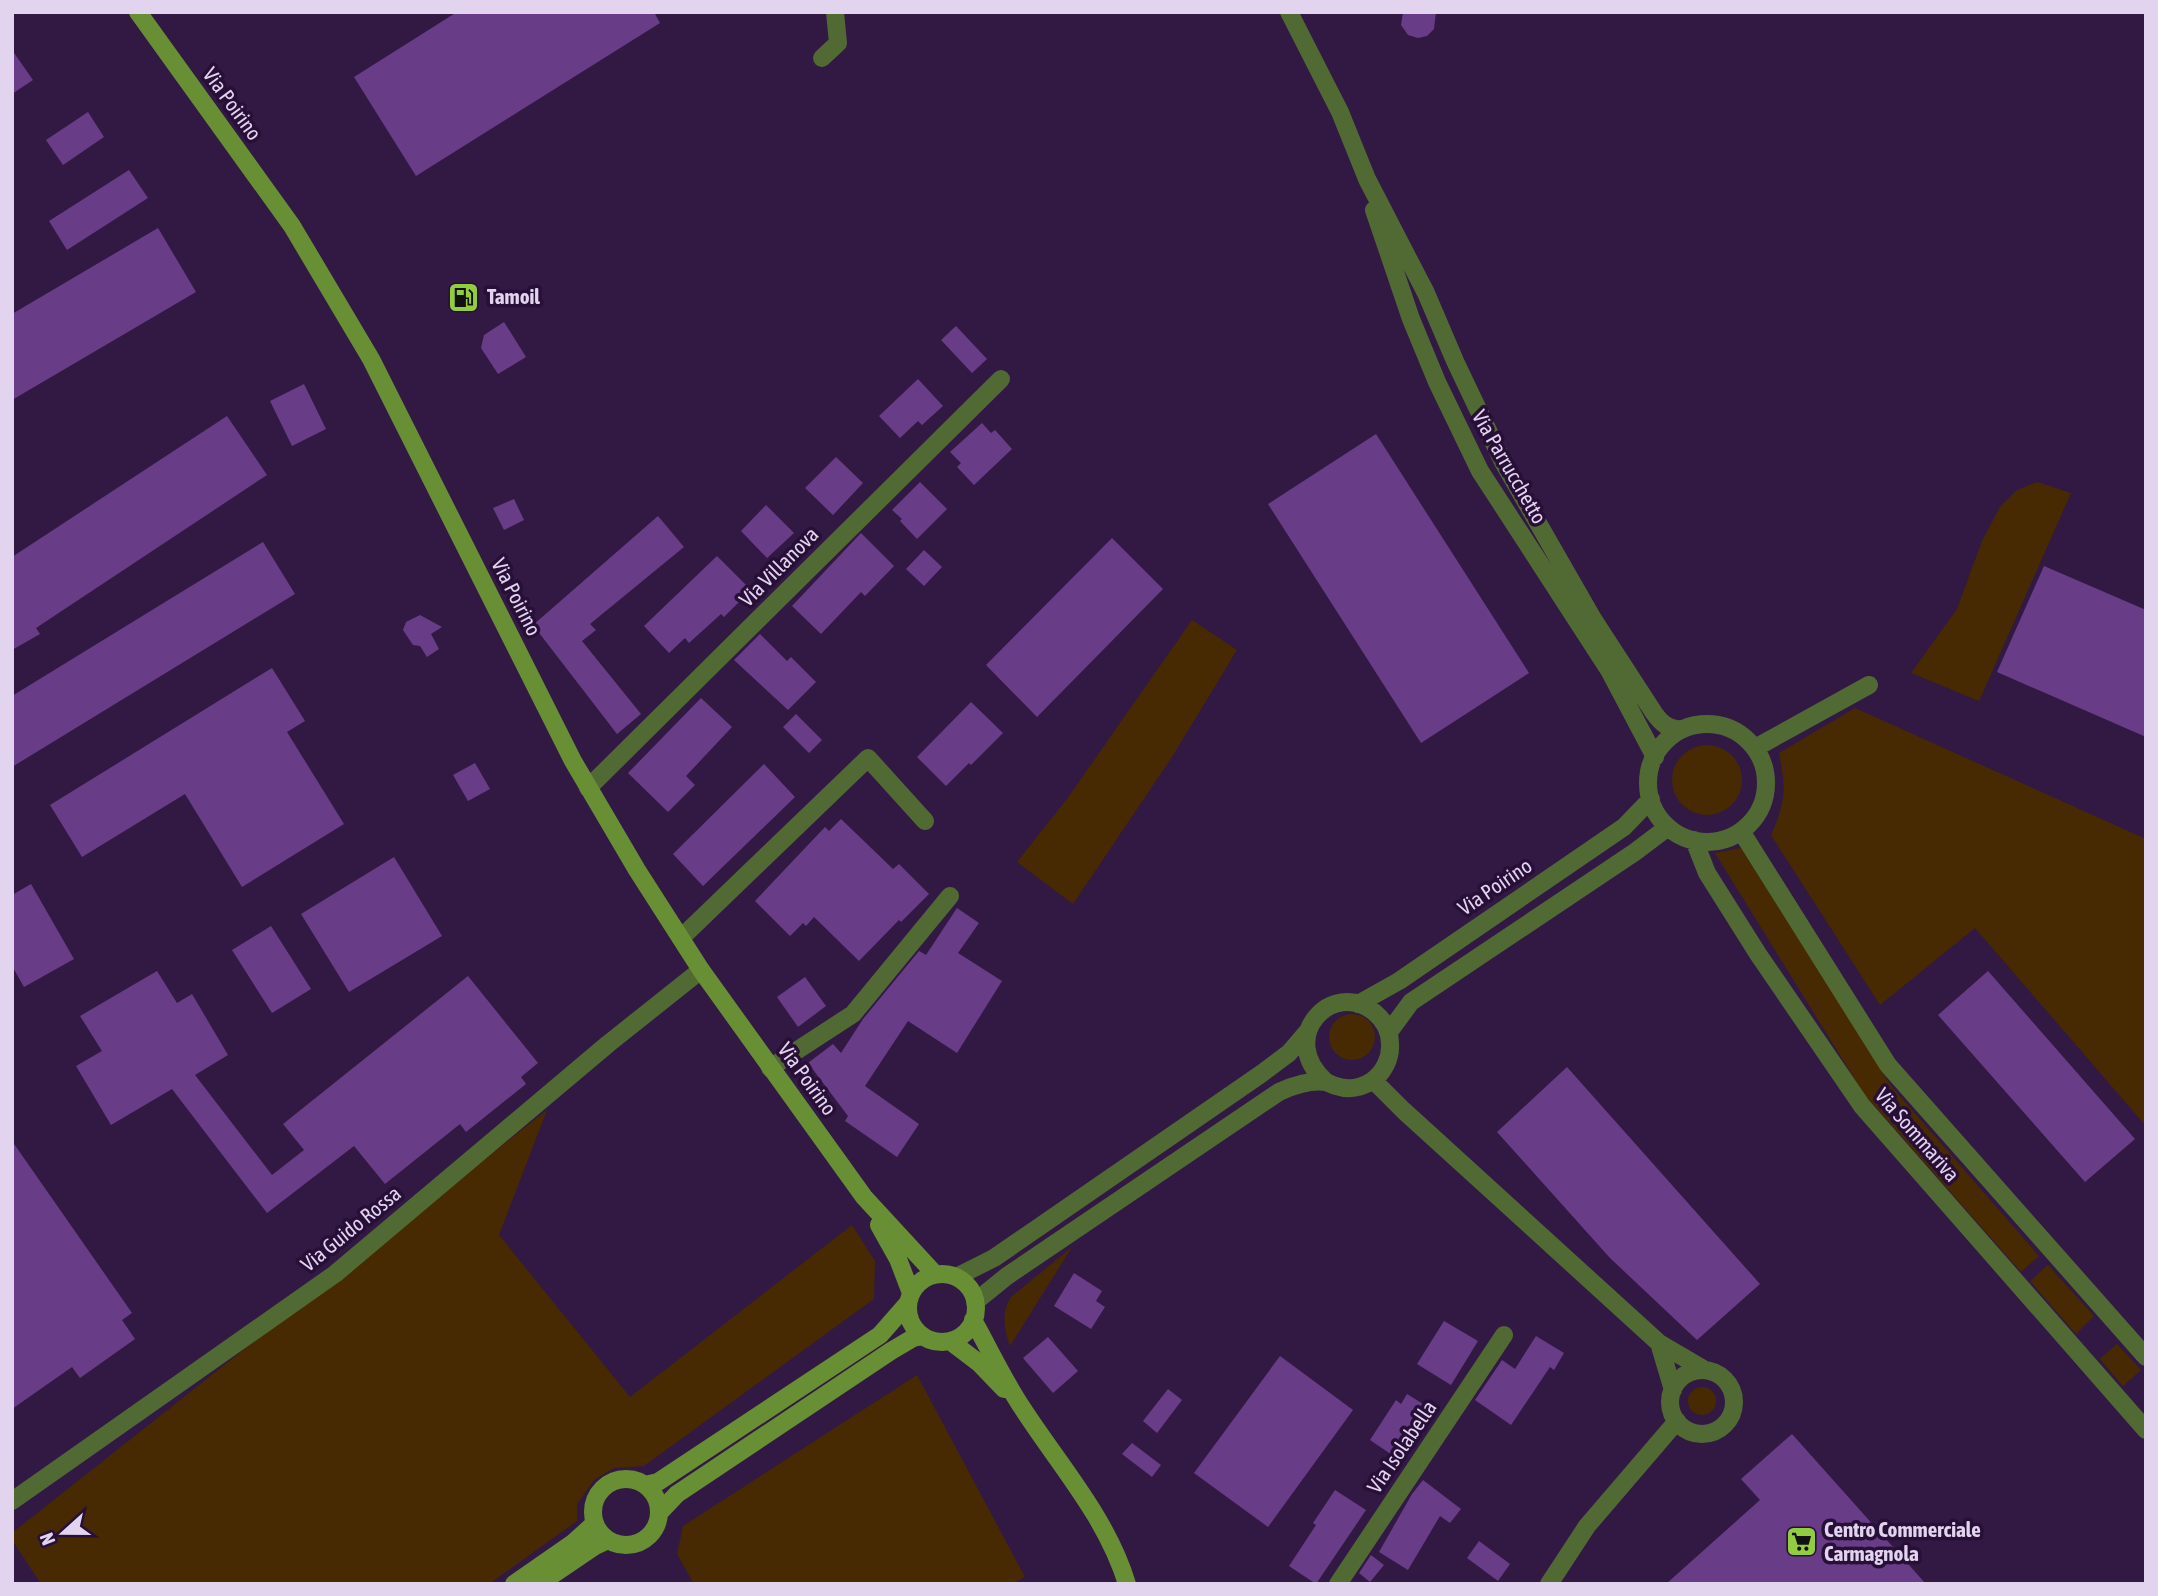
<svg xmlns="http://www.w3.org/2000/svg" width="2158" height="1596" viewBox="0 0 2158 1596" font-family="'Asap Condensed',sans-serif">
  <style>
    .green { fill: #472a01 }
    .building { fill: #693c88 }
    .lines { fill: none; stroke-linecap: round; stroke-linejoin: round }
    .street { stroke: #516a34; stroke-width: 18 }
    .secondary { stroke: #688f34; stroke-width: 18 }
    .labels { text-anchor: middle; stroke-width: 7; stroke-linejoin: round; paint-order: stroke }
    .street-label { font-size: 21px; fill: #e2d4ee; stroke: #280f38 }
    .poi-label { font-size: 21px; font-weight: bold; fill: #e2d4ee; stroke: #280f38; text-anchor: start }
  </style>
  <rect width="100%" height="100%" fill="#321943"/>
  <!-- green -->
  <path class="green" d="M2037 482 2071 493 1979 701 1911 673 1957 609 1982 541 2000 507 2017 490Z
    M1192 620 1237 650 1172 757 1073 904 1017 862 1067 799Z
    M1855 708 2146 839V1126L1975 928 1880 1005 1771 835C1786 801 1786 789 1779 753Z
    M1672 780a35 35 0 1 1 70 0a35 35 0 1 1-70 0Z
    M1741 848 1892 1087 2039 1256 2021 1272 1864 1094 1715 853Z
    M1329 1037a23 23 0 1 1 46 0a23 23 0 1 1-46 0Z
    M547 1110 499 1235 630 1397 852 1225 875 1261 874 1299 644 1466 614 1468 594 1480 577 1504V1521L489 1584H41L12 1540V1533Z
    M1072 1247 1010 1346C1004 1329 1001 1312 1011 1297Z
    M2048 1265 2094 1316 2076 1334 2030 1281Z
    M2117 1344 2141 1370 2123 1386 2100 1359Z
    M917 1375 1025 1577 1012 1584H694L677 1554 683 1526Z
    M1688 1401a14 14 0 1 1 28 0a14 14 0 1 1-28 0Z"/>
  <!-- building -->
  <path class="building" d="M457 12H654L660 23 416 176 354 77Z
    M1403 12H1436L1434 29 1427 36 1418 38 1408 35 1401 25Z
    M12 50 33 80 12 94Z
    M88 112 104 137 63 165 46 140Z
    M129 170 148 198 67 250 49 221Z
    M158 228 196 292 12 400V314Z
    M504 322 526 357 498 374 481 348 484 335Z
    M956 326 987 359 972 373 941 340Z
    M918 379 943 406 922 425 918 421 900 438 879 416Z
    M304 384 326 429 292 446 270 401Z
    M227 416 267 475 36 628 40 634 12 650V557Z
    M982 423 991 433 995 430 1012 449 974 485 957 467 961 463 950 452Z
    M1376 434 1529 673 1421 743 1268 504Z
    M836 457 863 483 833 515 805 488Z
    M920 482 947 509 917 539 900 521 902 519 892 510Z
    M514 499 524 520 504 530 493 508Z
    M766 505 794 533 767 558 741 531Z
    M658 516 684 547 590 624 596 630 582 641 641 714 617 734 533 625Z
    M861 533 894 566 865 596 861 592 821 634 792 606Z
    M1112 538 1163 589 1037 717 986 665Z
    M263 542 295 594 12 767V696Z
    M924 550 942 567 924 586 906 569Z
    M717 556 751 590 724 617 721 614 689 643 685 638 669 653 644 626Z
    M2044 566 2146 610V737L1997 672Z
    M420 615 442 627 431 634 439 649 427 657 420 646 413 645 403 630 406 622Z
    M760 634 787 661 791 657 816 682 788 710 734 660Z
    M272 668 305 721 287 732 344 824 242 887 185 794 82 857 50 805Z
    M701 698 732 727 686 776 695 785 668 812 628 773Z
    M971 702 1003 733 971 765 969 763 946 786 917 757Z
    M796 714 822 740 809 753 783 727Z
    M475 763 490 789 468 801 453 775Z
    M764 764 795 797 703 886 673 854Z
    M841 819 893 869 899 864 929 894 901 922 899 920 859 961 814 917 806 926 803 923 790 936 755 901 825 827 829 831Z
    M394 857 442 936 349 992 301 914Z
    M31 884 74 959 24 987 12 966V895Z
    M957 908 979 923 958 953 1002 981 957 1053 908 1021 865 1086 919 1124 897 1157 845 1121 848 1116 808 1063 833 1044 841 1053 863 1019 919 951 926 955Z
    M271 926 311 989 272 1013 232 950Z
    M157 971 177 1003 192 994 228 1055 195 1075 272 1175 304 1150 283 1124 468 976 538 1063 521 1077 526 1084 466 1132 460 1124 385 1184 354 1146 267 1213 172 1089 111 1125 76 1066 102 1051 80 1016Z
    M1988 971 2135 1139 2085 1182 1938 1015Z
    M805 977 826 1006 798 1027 777 997Z
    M1567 1067 1760 1284 1697 1340 1610 1258 1497 1132Z
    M12 1141 132 1313 122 1320 135 1339 80 1378 72 1367 12 1409Z
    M1074 1273 1102 1291 1096 1301 1105 1307 1091 1329 1054 1306Z
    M1444 1321 1478 1341 1451 1385 1417 1364Z
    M1536 1336 1564 1353 1554 1370 1550 1367 1511 1425 1475 1400 1502 1360 1515 1369Z
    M1048 1337 1078 1371 1053 1393 1023 1358Z
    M1280 1356 1353 1410 1268 1527 1194 1473Z
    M1168 1389 1182 1400 1157 1433 1143 1421Z
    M1407 1394 1431 1409 1398 1459 1370 1440 1396 1400 1401 1404Z
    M1792 1434 1926 1584H1666L1760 1500 1741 1479Z
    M1132 1443 1161 1465 1152 1477 1122 1454Z
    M1423 1480 1461 1509 1450 1523 1440 1516 1408 1570 1379 1552 1412 1494Z
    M1335 1490 1366 1510 1316 1584 1289 1566 1316 1525 1313 1523Z
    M1479 1541 1510 1564 1498 1581 1467 1558Z
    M1371 1555 1384 1565 1370 1582 1359 1573Z"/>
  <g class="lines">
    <!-- street -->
    <path class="street" d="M1289 12 1340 112 1367 179 1426 293 1455 361 1503 462 1593 619 1654 713C1662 724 1667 728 1681 730
      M822 58 838 43 835 12
      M1374 210 1411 319 1437 382 1480 471 1609 670 1655 757
      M1648 783a59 59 0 1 1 118 0a59 59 0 1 1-118 0Z
      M1755 748 1869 685
      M588 788 1001 379
      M1741 831 1888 1065 2146 1357
      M1694 840 1707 873 1758 954 1862 1106 2146 1430
      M681 938 868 758 925 821
      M1358 1004 1399 981 1624 827 1651 799
      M1389 1032 1411 1002 1635 852 1668 827
      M770 1068 853 1014 950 896
      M1373 1080 1403 1110 1659 1343 1705 1370
      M956 1277 994 1258 1261 1074 1289 1053 1307 1032
      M975 1302 1007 1276 1279 1092C1292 1086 1310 1080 1326 1082 1329 1083 1332 1085 1336 1086 1348 1090 1361 1088 1372 1081 1383 1073 1391 1059 1390 1044 1390 1031 1384 1020 1374 1012 1332 978 1276 1038 1326 1082
      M1659 1343 1673 1390
      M1670 1402a32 32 0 1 1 64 0a32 32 0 1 1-64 0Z
      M12 1501 335 1274 608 1044 701 970
      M1338 1584 1504 1335
      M1549 1584 1587 1526 1677 1421"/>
    <!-- secondary -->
    <path class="secondary" d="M138 12 292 226 371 359 573 761 637 870 701 970 864 1197 935 1274
      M879 1225 898 1259 911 1293
      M908 1308a34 34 0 1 1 68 0a34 34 0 1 1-68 0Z
      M973 1320C990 1350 1004 1381 1023 1409 1060 1466 1107 1518 1127 1584
      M950 1341 979 1363 1004 1389
      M593 1512a33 33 0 1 1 66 0a33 33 0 1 1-66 0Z
      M645 1485 658 1482 880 1335 908 1303
      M659 1513 677 1494 891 1351 913 1338 923 1336
      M514 1584 573 1543 595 1523
      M539 1584 595 1546 608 1540"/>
  </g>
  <!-- icons -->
  <defs>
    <symbol id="fuel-square" viewBox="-11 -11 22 22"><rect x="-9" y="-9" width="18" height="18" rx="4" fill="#92cd3f" stroke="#280f38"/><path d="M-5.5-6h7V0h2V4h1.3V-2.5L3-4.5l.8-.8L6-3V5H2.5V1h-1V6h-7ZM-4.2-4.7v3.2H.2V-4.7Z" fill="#111"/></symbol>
    <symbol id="supermarket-square" viewBox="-11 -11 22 22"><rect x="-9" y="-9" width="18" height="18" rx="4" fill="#92cd3f" stroke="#280f38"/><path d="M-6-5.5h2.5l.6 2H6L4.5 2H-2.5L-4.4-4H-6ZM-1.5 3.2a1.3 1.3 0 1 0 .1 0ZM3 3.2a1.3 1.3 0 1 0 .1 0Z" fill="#111"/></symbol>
  </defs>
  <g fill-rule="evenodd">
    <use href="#fuel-square" x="446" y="280" width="35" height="35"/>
    <use href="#supermarket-square" x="1784" y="1524" width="35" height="35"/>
  </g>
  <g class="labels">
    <!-- street labels -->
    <g class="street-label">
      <text transform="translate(232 104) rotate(54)" y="7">Via Poirino</text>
      <text transform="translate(1509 467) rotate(60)" y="7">Via Parrucchetto</text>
      <text transform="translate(779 567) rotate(-45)" y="7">Via Villanova</text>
      <text transform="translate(516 597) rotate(63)" y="7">Via Poirino</text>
      <text transform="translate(1495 887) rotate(-34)" y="7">Via Poirino</text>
      <text transform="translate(807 1079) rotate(54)" y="7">Via Poirino</text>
      <text transform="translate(1917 1135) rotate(49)" y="7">Via Sommariva</text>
      <text transform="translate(351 1229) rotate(-39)" y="7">Via Guido Rossa</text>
      <text transform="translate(1402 1447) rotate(-56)" y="7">Via Isolabella</text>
    </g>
    <!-- poi labels -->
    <g class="poi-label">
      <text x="487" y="304">Tamoil</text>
      <text x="1824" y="1537">Centro Commerciale<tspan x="1824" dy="24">Carmagnola</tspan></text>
    </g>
  </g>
  <!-- border -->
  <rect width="2158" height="1596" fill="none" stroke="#e2d4ee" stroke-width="28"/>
  <!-- north arrow -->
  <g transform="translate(63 1533) rotate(249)" stroke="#280f38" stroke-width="5" paint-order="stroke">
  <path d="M0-5L12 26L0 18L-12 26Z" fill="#e2d4ee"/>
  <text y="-10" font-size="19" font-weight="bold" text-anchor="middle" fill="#e2d4ee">N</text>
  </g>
</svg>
